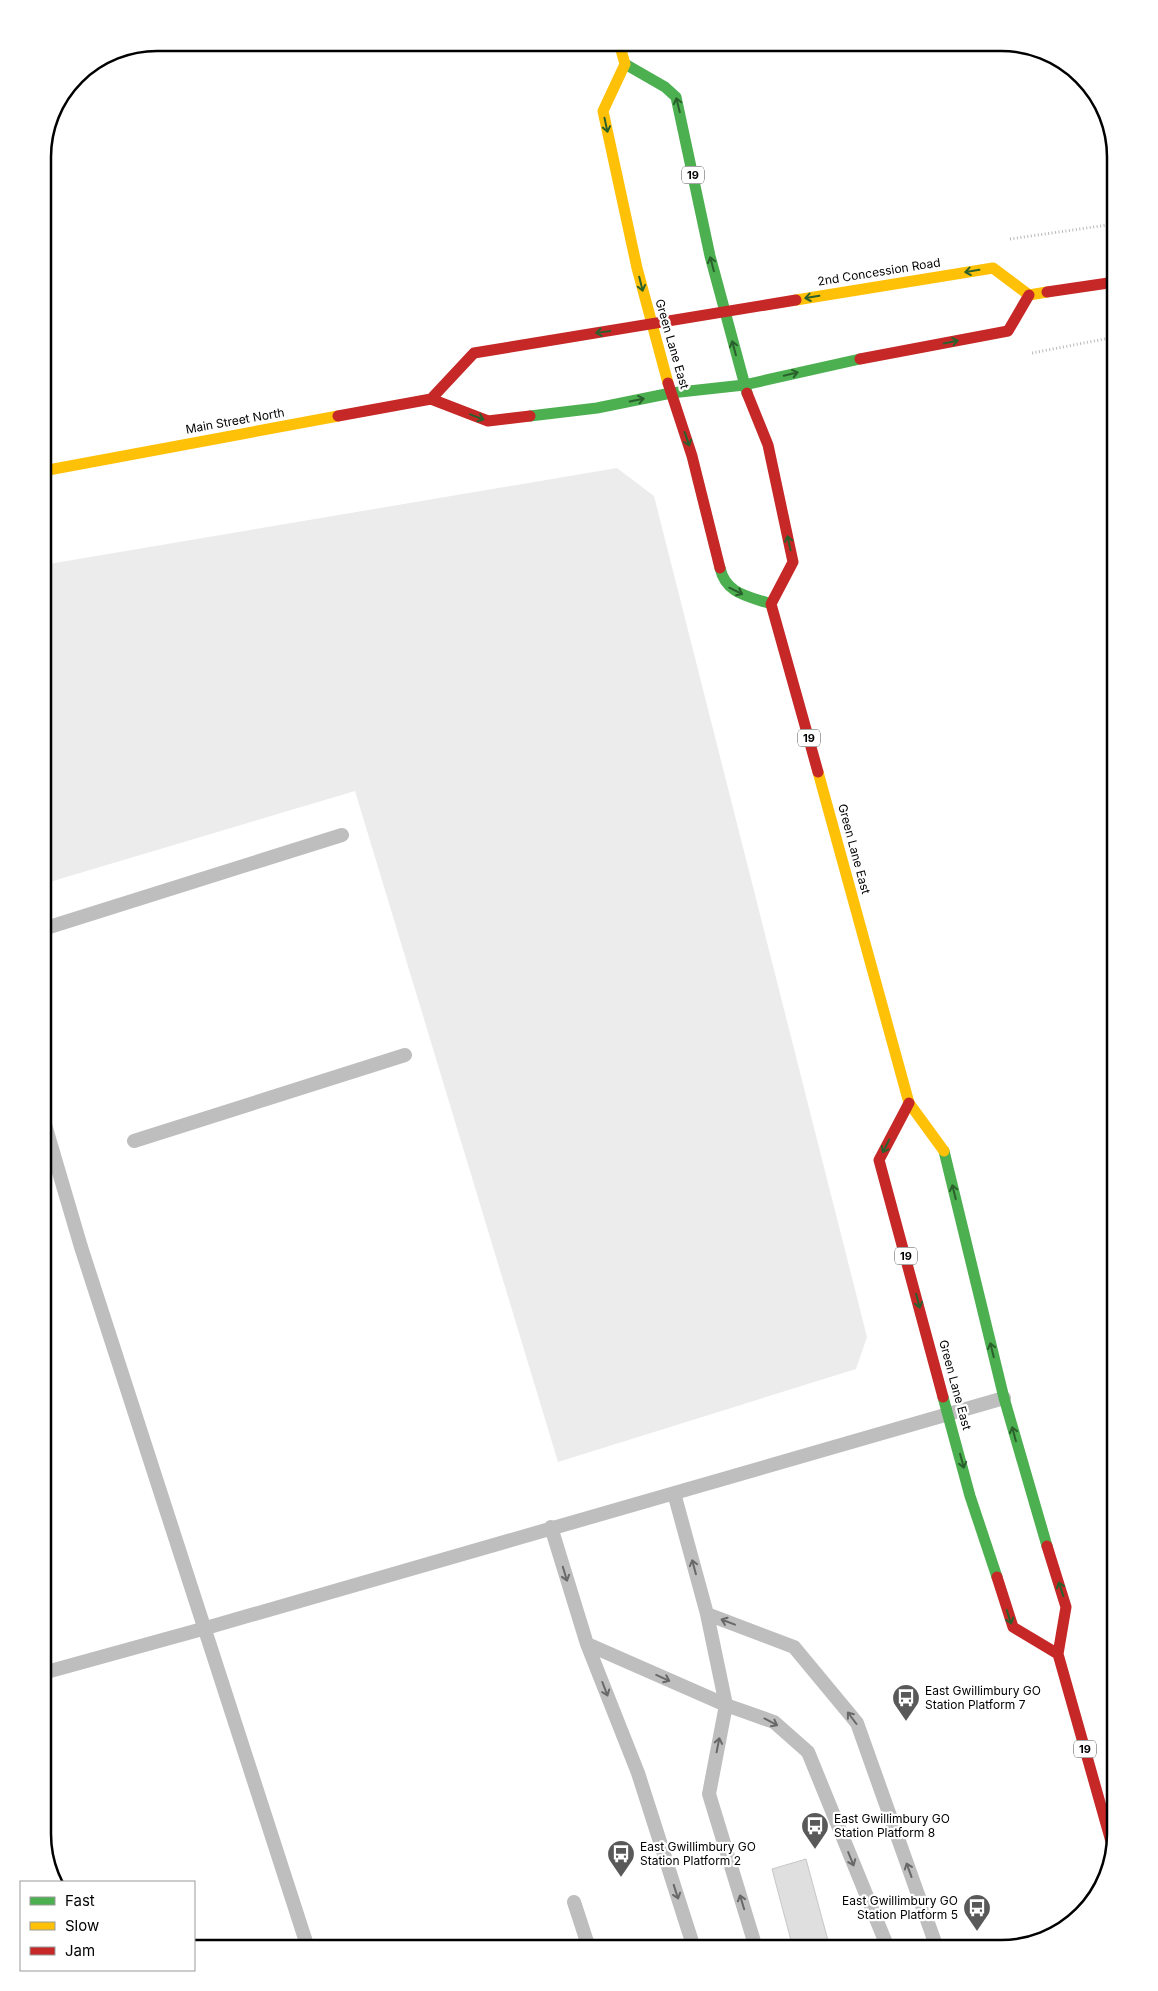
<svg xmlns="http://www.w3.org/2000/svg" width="1158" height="1991" viewBox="0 0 1158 1991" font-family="Inter,sans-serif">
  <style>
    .green { fill: #ececec }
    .building { fill: #dfdfdf; stroke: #c7c7c7 }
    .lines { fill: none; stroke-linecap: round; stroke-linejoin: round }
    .path { stroke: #b9b9b9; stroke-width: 3; stroke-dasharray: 1 2.5; stroke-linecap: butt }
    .lane { stroke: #bebebe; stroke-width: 14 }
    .fast { stroke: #4caf50; stroke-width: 11 }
    .slow { stroke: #ffc107; stroke-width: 11 }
    .jam { stroke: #c62828; stroke-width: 11 }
    .oneway { stroke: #2a602c }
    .oneway2 { stroke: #686868 }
    .labels { text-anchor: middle; stroke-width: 4.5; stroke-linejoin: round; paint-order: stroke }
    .shield { fill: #fff; stroke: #4c4c4c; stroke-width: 1 }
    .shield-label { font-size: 11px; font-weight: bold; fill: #000 }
    .street-label { font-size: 12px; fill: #000; stroke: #fff }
    .poi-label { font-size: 12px; fill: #000; stroke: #fff; text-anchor: start }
    .rim { fill: none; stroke: #000; stroke-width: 2.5 }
  </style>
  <rect width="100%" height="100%" fill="#fff"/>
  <!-- green -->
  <path class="green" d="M617 468 654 496 867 1337 856 1369 558 1462 355 791 43 884V565Z"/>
  <!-- building -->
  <path class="building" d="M806 1859 830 1948H793L772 1869Z"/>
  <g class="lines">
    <!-- path -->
    <path class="path" d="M1010 239 1115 224
      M1032 353 1115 337"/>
    <!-- lane -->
    <path class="lane" d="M43 929 342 835
      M43 1118 81 1247 308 1948
      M134 1141 405 1055
      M674 1493 707 1614 726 1705 709 1794 756 1948
      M551 1527 587 1644 638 1773 694 1948
      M707 1614 794 1647 857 1723 937 1948
      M587 1644 726 1705 774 1722 808 1752 888 1948
      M43 1673 206 1628 1004 1398
      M574 1902 589 1948"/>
    <!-- fast -->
    <path class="fast" d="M625 64 665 87 676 97 710 256 747 393
      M530 416 597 408 671 393 744 385 860 359
      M720 568C726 594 748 596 771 604
      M944 1151 1004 1398 1047 1546
      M943 1397 970 1496 997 1577"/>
    <!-- slow -->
    <path class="slow" d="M619 43 625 64 603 111 637 268 668 383
      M796 300 993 268 1029 295 1047 292
      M43 471 338 416
      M818 772 909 1103 944 1151"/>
    <!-- jam -->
    <path class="jam" d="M1047 292 1115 282
      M860 359 1008 331 1029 295
      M668 383 692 456 720 568
      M747 393 768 445 793 562 771 604 818 772
      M431 399 474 353 796 300
      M338 416 431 399 488 421 530 416
      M909 1103 879 1160 943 1397
      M1047 1546 1066 1607 1058 1654 1112 1845
      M997 1577 1013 1627 1058 1654"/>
  </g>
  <!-- one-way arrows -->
  <defs><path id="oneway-shaft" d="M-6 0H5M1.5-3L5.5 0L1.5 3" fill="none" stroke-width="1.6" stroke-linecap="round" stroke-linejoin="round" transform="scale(1.25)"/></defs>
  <g class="oneway">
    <use href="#oneway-shaft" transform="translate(678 105) rotate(-104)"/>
    <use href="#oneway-shaft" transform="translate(606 125) rotate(78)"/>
    <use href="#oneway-shaft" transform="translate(712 264) rotate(-105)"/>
    <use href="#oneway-shaft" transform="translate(972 271) rotate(171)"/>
    <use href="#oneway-shaft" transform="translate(641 284) rotate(76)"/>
    <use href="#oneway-shaft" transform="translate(812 297) rotate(171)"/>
    <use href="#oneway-shaft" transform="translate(603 332) rotate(172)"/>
    <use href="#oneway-shaft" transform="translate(951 342) rotate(-11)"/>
    <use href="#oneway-shaft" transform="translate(734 348) rotate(-105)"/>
    <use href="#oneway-shaft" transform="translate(791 374) rotate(-13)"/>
    <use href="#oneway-shaft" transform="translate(637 400) rotate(-11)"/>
    <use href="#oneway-shaft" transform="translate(477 417) rotate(21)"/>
    <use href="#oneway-shaft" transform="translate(687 439) rotate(71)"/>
    <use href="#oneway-shaft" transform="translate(789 543) rotate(-102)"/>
    <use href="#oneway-shaft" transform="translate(736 591) rotate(26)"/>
    <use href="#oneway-shaft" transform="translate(886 1146) rotate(117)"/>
    <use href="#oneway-shaft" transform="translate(954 1192) rotate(-104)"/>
    <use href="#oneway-shaft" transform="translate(918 1301) rotate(75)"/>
    <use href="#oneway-shaft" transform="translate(992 1350) rotate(-104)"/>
    <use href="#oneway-shaft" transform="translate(1014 1434) rotate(-105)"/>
    <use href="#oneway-shaft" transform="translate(962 1461) rotate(75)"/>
    <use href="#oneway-shaft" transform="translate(1061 1589) rotate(-108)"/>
    <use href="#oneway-shaft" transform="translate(1009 1617) rotate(72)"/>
  </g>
  <g class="oneway2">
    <use href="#oneway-shaft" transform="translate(694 1567) rotate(-105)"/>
    <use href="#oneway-shaft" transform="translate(565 1574) rotate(73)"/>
    <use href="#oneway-shaft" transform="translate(728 1622) rotate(-159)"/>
    <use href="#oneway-shaft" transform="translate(663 1678) rotate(24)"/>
    <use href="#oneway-shaft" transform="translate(605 1689) rotate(69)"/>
    <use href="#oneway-shaft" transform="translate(852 1718) rotate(-127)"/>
    <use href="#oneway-shaft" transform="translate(771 1722) rotate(28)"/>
    <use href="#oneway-shaft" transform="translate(718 1745) rotate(-79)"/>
    <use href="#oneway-shaft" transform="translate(851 1859) rotate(68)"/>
    <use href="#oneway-shaft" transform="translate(909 1870) rotate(-110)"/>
    <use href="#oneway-shaft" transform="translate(676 1892) rotate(72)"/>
    <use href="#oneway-shaft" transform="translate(742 1902) rotate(-107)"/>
  </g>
  <!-- icons -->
  <defs>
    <symbol id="bus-pin" viewBox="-11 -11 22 30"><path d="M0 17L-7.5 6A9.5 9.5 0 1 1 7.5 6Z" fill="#595959" stroke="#fff"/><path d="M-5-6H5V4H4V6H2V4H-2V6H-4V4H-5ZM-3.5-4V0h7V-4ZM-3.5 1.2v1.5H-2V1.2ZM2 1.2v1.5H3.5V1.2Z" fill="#fff"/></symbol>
  </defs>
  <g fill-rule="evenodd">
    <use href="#bus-pin" x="890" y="1682" width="32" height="43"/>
    <use href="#bus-pin" x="799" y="1810" width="32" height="43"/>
    <use href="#bus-pin" x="605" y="1838" width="32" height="43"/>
    <use href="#bus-pin" x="961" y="1892" width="32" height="43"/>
  </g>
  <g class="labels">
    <!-- shield labels -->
    <g class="shield">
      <rect x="682" y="166.5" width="22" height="17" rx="4"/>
      <rect x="798" y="729.5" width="22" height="17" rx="4"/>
      <rect x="895" y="1247.5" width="22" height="17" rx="4"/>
      <rect x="1074" y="1740.5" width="22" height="17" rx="4"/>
    </g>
    <g class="shield-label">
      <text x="693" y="179">19</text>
      <text x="809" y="742">19</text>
      <text x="906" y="1260">19</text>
      <text x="1085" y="1753">19</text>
    </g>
    <!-- street labels -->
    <g class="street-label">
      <text transform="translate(879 272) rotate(-9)" y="4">2nd Concession Road</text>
      <text transform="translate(672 344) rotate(74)" y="4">Green Lane East</text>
      <text transform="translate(235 421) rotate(-10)" y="4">Main Street North</text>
      <text transform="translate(854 849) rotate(75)" y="4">Green Lane East</text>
      <text transform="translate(955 1385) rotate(75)" y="4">Green Lane East</text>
    </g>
    <!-- poi labels -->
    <g class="poi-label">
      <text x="925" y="1695">East Gwillimbury GO<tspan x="925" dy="14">Station Platform 7</tspan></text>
      <text x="834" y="1823">East Gwillimbury GO<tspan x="834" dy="14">Station Platform 8</tspan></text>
      <text x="640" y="1851">East Gwillimbury GO<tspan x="640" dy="14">Station Platform 2</tspan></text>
      <text x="958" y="1905" text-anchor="end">East Gwillimbury GO<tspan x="958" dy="14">Station Platform 5</tspan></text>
    </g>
  </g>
  <!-- crop -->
  <path d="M0 0H1158V1991H0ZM157 51H1001A106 106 0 0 1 1107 157V1834A106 106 0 0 1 1001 1940H157A106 106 0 0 1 51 1834V157A106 106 0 0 1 157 51Z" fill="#fff" fill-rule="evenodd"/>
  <path class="rim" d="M157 51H1001A106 106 0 0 1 1107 157V1834A106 106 0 0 1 1001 1940H157A106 106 0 0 1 51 1834V157A106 106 0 0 1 157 51Z"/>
  <!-- legend -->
  <rect x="20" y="1881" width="175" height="90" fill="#ffffff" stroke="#999999"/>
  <rect x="30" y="1897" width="25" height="8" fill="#4caf50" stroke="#999999"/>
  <text x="65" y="1906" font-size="15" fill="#000000">Fast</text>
  <rect x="30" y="1922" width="25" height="8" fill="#ffc107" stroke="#999999"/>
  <text x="65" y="1931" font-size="15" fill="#000000">Slow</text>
  <rect x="30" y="1947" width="25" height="8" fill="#c62828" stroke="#999999"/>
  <text x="65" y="1956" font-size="15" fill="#000000">Jam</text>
</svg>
